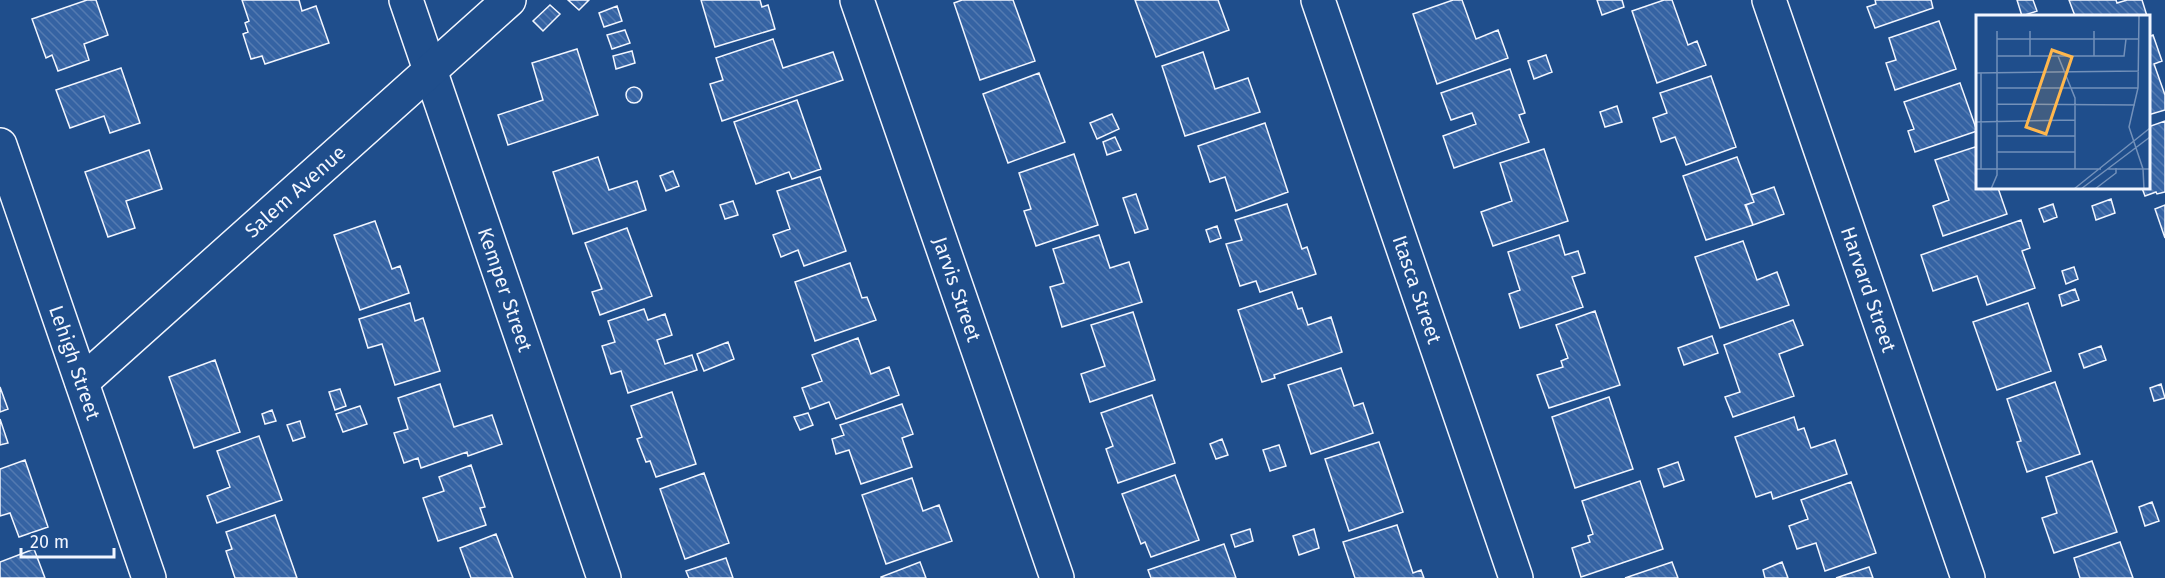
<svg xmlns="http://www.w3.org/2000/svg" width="2165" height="578" viewBox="0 0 2165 578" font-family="'Fira Sans',sans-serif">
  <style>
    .building { fill: url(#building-back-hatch); stroke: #f2f6ff; stroke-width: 1.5 }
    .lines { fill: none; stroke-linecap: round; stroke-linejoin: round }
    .minor-casing { stroke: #f2f6ff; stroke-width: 36 }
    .minor { stroke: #1f4e8c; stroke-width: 33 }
    .labels { text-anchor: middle; stroke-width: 4.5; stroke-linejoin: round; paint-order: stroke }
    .street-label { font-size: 20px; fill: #f2f6ff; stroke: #1f4e8c }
    .inset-road { fill: none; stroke: #7391ba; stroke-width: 1.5 }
    .view { fill: #ffb74d; fill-opacity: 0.15; stroke: #ffb74d; stroke-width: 3 }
    .inset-edge { fill: none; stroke: #f2f6ff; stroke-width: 3 }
  </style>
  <defs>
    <pattern id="building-back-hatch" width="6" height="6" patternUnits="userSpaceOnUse" patternTransform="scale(1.5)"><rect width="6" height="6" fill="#3563a3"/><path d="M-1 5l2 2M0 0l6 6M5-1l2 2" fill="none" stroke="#537ab1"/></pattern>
  </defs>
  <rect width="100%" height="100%" fill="#1f4e8c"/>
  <!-- building -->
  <path class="building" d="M87 0H96L108 35 84 44 89 60 58 71 52 55 46 58 32 19Z
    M242 0H299L302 11 316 6 329 43 265 64 262 56 251 59 243 34 248 32 245 23 249 21Z
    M568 0H589L579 10Z
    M701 0H760L762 7 768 5 775 29 715 47Z
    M962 0H1013L1035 61 980 80 954 3Z
    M1135 0H1218L1229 30 1156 57Z
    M1453 0H1462L1476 39 1498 30 1508 58 1437 84 1413 14Z
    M1597 0H1622L1624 7 1602 15Z
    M1664 0H1672L1688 45 1697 41 1706 65 1657 83 1632 11Z
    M1875 0H1931L1933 8 1875 28 1867 7 1876 4Z
    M2017 0H2033L2037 11 2022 16Z
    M2069 0H2116L2117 3 2127 0H2142L2147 16H2075Z
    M550 5 560 14 543 31 533 21Z
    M617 6 622 21 604 27 599 13Z
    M1939 21 1956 69 1895 90 1886 63 1896 60 1889 38Z
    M625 30 630 43 612 49 607 35Z
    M2153 35 2162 61 2154 64 2165 95V110L2148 115V37Z
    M773 39 783 68 833 52 843 80 722 121 710 84 723 80 716 58Z
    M577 49 598 115 508 145 498 115 543 100 532 63Z
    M632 51 635 63 616 69 613 56Z
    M1203 52 1215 89 1248 78 1260 112 1185 136 1162 66Z
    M1546 55 1552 72 1534 79 1528 61Z
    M121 68 140 123 110 133 104 116 70 128 56 90Z
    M1510 69 1525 113 1519 115 1529 142 1454 168 1443 136 1476 124 1472 113 1451 120 1441 93Z
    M1039 73 1065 142 1008 163 983 94Z
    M1711 76 1736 147 1686 165 1675 137 1661 142 1653 118 1667 113 1660 93Z
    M1960 83 1977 131 1915 152 1908 131 1914 129 1904 102Z
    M626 95a8 8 0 1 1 16 0a8 8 0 1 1-16 0Z
    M797 100 821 169 792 179 789 172 756 184 734 122Z
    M1617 106 1622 122 1605 127 1600 112Z
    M1112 114 1119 129 1097 139 1090 123Z
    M2165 121V192L2157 194 2156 192 2145 196 2142 188H2148V127Z
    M1265 123 1288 192 1236 211 1225 177 1210 182 1198 146Z
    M1115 137 1121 150 1107 155 1103 142Z
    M1978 146V188H1998L2007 214 1943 236 1933 206 1949 200 1935 160Z
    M1544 149 1568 221 1493 246 1481 212 1512 201 1500 163Z
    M149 150 162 189 126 201 135 228 108 237 85 172Z
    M1074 154 1098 225 1036 246 1024 211 1031 209 1019 173Z
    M598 157 609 190 637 181 646 210 573 234 553 172Z
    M1737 157 1754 202 1745 205 1753 225 1706 240 1683 176Z
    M673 171 679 186 666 191 660 176Z
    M820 177 846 251 804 266 798 250 781 257 773 235 790 229 777 191Z
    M1774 187 1784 214 1753 225 1746 205 1754 202 1751 195Z
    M1136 194 1148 229 1135 233 1123 198Z
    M2111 199 2115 213 2096 220 2092 206Z
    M733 201 738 215 725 219 720 205Z
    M1287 204 1302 249 1307 247 1316 274 1260 292 1256 281 1240 286 1226 244 1242 240 1235 220Z
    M2053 204 2057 217 2044 222 2039 209Z
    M2165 205V238L2155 209Z
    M2021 220 2030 248 2022 251 2035 288 1987 305 1977 276 1933 291 1921 255Z
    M375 221 392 269 400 266 409 293 360 310 334 235Z
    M1217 226 1221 238 1210 242 1206 230Z
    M627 228 652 296 600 315 592 292 602 289 585 243Z
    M1099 235 1110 268 1129 262 1142 302 1062 327 1050 287 1064 283 1053 249Z
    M1559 235 1565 255 1578 251 1585 273 1572 277 1583 307 1520 328 1509 294 1520 290 1508 252Z
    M1743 241 1757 280 1777 272 1789 305 1720 328 1695 257Z
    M850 263 862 298 867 297 876 320 815 341 795 282Z
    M2074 267 2078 279 2066 284 2062 271Z
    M2075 289 2079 300 2062 306 2059 295Z
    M1292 292 1298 309 1302 308 1308 325 1331 317 1342 352 1274 375 1275 378 1262 382 1238 310Z
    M410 303 415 321 423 318 440 371 395 385 382 344 368 348 359 319Z
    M2028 303 2051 371 1997 390 1973 322Z
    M644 309 648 320 665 314 672 335 657 340 665 364 692 355 697 370 628 393 621 371 611 374 602 346 615 342 608 321Z
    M1595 311 1620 385 1549 408 1537 375 1563 367 1561 361 1568 358 1556 325Z
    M1133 312 1155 380 1090 402 1081 374 1105 366 1091 325Z
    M1793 320 1803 345 1779 354 1794 396 1733 417 1725 397 1740 392 1724 345Z
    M1712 336 1718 353 1684 365 1678 348Z
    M858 338 871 374 889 367 899 395 836 419 829 402 810 409 802 388 822 381 812 355Z
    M728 342 734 359 704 371 697 354Z
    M2101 346 2106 360 2084 368 2079 354Z
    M215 360 240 432 194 448 169 377Z
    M1341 368 1354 406 1363 403 1373 433 1311 454 1288 385Z
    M2055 382 2080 454 2027 472 2017 442 2021 441 2007 399Z
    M440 384 454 427 492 415 502 444 468 456 467 452 421 468 418 458 404 463 394 433 408 429 398 398Z
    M2161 384 2165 398 2154 401 2150 388Z
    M0 387 8 409 0 412Z
    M340 389 346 406 335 410 329 392Z
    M672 392 696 464 656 477 650 461 646 462 637 439 642 437 631 406Z
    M1152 395 1175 463 1118 483 1106 449 1113 446 1101 413Z
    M1609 397 1633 469 1575 488 1552 417Z
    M902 404 913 434 902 438 912 467 861 484 849 450 836 454 832 439 844 435 840 425Z
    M360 406 367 424 343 432 336 414Z
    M272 410 276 421 265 424 262 414Z
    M808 413 813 425 800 430 794 417Z
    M1794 417 1798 430 1804 428 1811 448 1835 440 1847 474 1773 499 1771 492 1756 497 1735 437Z
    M0 419 8 443 0 445Z
    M300 421 305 437 293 441 287 425Z
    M259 436 282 500 217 523 207 496 230 487 217 451Z
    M1222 439 1228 455 1216 459 1210 444Z
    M1379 442 1403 512 1349 531 1325 459Z
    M1279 445 1286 466 1270 471 1263 450Z
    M25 460 48 527 19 537 10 513 0 516V469Z
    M2092 461 2117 532 2054 553 2042 518 2057 513 2046 477Z
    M1678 462 1684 480 1664 487 1658 469Z
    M471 465 485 507 480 508 486 525 438 541 423 498 444 491 439 477Z
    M704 473 729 543 685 559 660 489Z
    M1175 475 1199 540 1151 557 1145 542 1141 544 1122 494Z
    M912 478 923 511 939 505 952 541 886 564 862 495Z
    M1640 481 1663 549 1581 577 1572 548 1590 542 1588 536 1593 534 1582 501Z
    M1851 482 1876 553 1825 571 1816 543 1797 549 1789 526 1808 519 1801 500Z
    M2152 502 2159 521 2145 526 2139 507Z
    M275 515 297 578H235L226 551 232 549 226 532Z
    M1397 525 1413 573 1421 570 1424 578H1355L1343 542Z
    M1250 529 1253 541 1235 547 1231 535Z
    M1314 529 1319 548 1299 555 1293 536Z
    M496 534 513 578H471L460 548Z
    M2120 542 2133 578H2080L2074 558Z
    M1224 544 1236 578H1151L1148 570Z
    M34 549 45 578H0V562Z
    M726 558 733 578H689L686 571Z
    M920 562 926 578H881V577Z
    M1672 562 1678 578H1625Z
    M1782 562 1788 578H1765L1763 570Z
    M1869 567 1873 578H1836Z"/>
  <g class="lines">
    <defs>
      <g id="minor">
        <path id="s1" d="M406 0 604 578"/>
        <path id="s2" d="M857 0 1057 578"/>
        <path id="s3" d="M1318 0 1516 578"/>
        <path id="s4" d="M1769 0 1968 578"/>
        <path id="s5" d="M0 145 149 578"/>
        <path id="s6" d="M82 382 509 0"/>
      </g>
    </defs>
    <!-- minor casing -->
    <use href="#minor" class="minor-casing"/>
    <!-- minor -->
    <use href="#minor" class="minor"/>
  </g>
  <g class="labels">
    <!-- street labels -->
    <g class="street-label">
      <text dy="7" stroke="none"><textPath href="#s6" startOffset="286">Salem Avenue</textPath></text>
      <text dy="7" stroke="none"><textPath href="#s1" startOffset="306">Kemper Street</textPath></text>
      <text dy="7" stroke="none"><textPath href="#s2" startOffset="306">Jarvis Street</textPath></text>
      <text dy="7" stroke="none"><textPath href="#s3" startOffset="306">Itasca Street</textPath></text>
      <text dy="7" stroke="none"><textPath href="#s4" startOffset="306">Harvard Street</textPath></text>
      <text dy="7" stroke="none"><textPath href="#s5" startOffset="230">Lehigh Street</textPath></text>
    </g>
  </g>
  <!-- overview -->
  <g transform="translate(1976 15)">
    <rect width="174" height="174" fill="#1f4e8c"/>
    <path class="inset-road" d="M163 0 162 73 153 112 167 154 168 174M21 24H163M21 41H148L150 24M54 41V16M82 41 99 83V154M118 41V16M0 58 163 56M21 73H162M21 89 159 90M0 107 99 105M21 121H99M21 137H99M0 154H125M5 154V58M131 154H174M15 174 21 160V16M98 174 174 113M105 174 174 122M119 174 140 158V153"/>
    <path class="view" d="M76 35 96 42 70 119 50 112Z"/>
    <rect width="174" height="174" class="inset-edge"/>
  </g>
  <!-- scale -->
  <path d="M21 548v9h93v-9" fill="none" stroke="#f2f6ff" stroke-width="3"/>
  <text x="30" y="548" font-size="18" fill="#f2f6ff" stroke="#1f4e8c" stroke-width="4.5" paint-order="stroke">20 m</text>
</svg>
